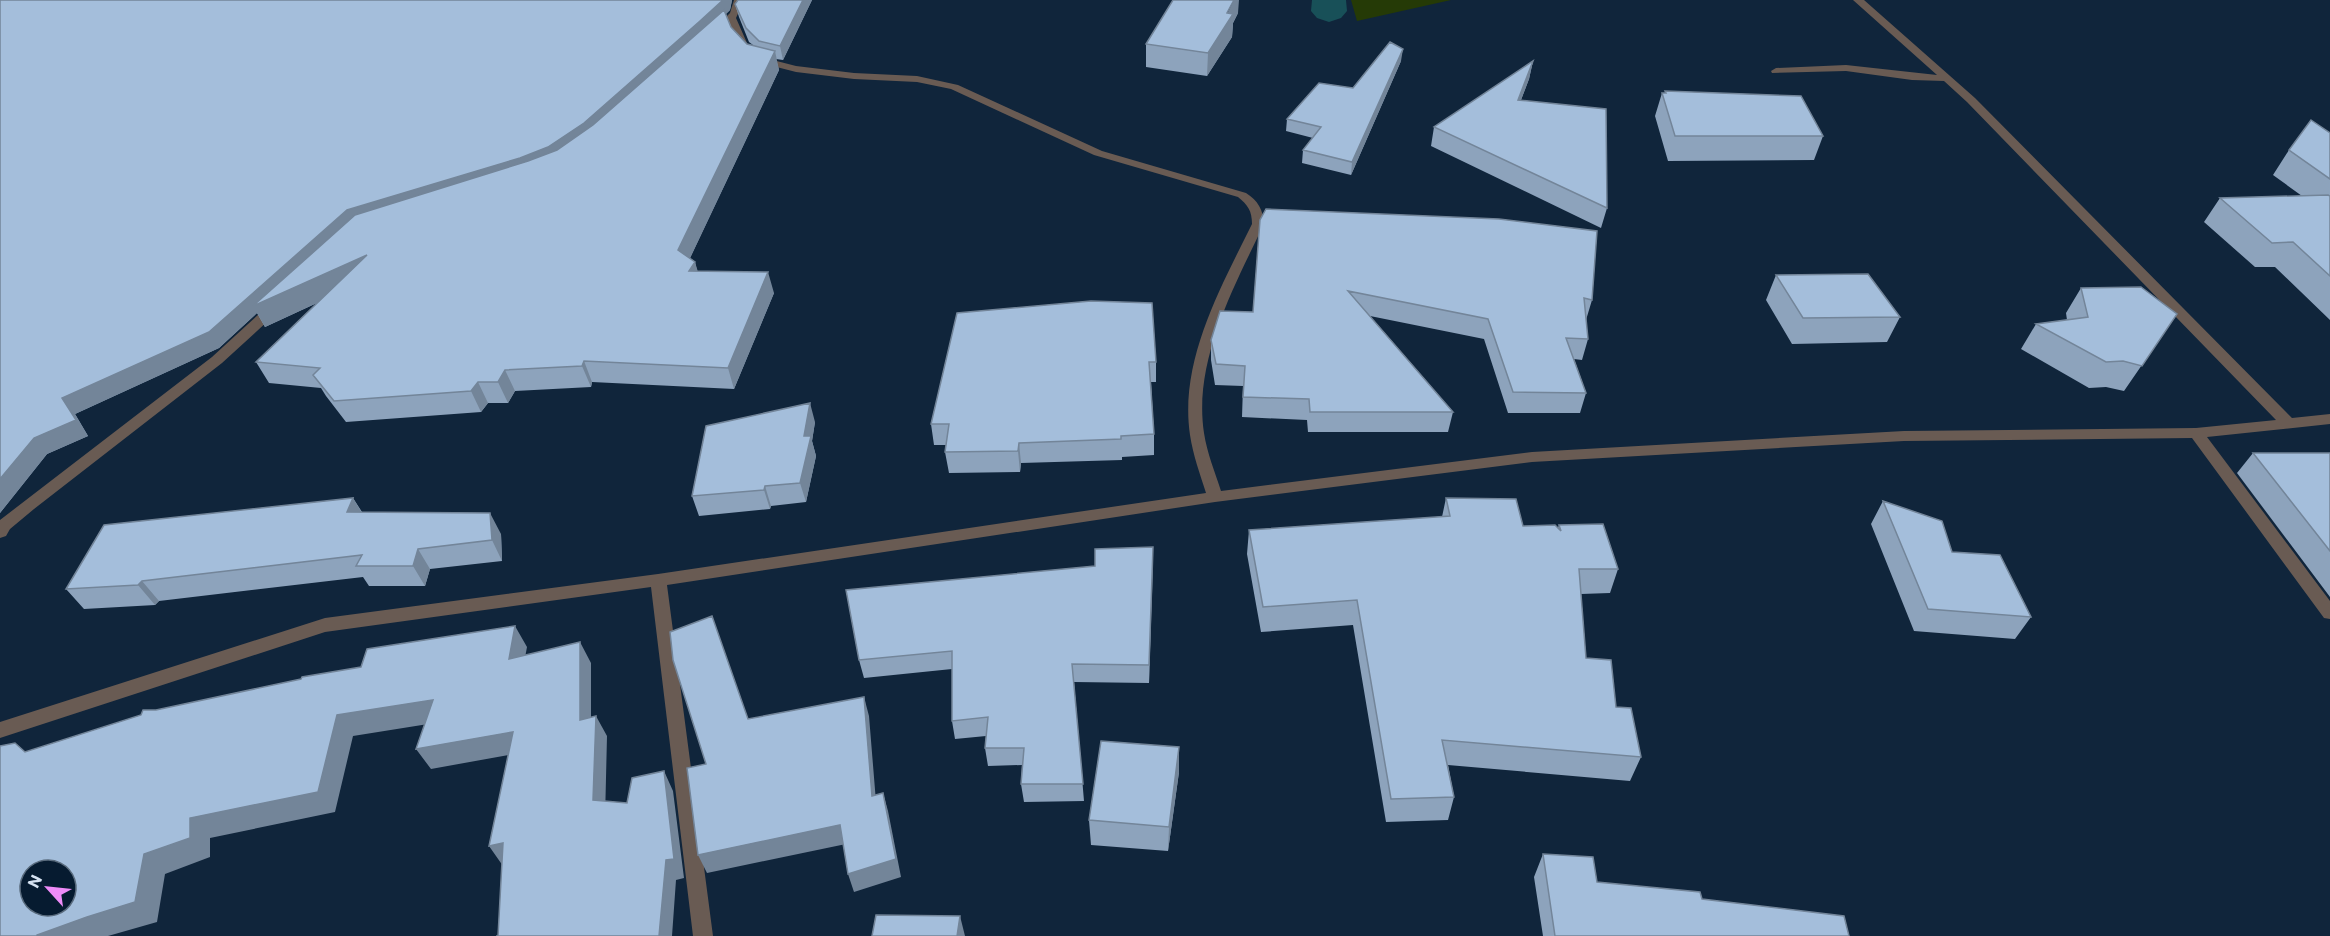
<svg xmlns="http://www.w3.org/2000/svg" width="2330" height="936" viewBox="0 0 2330 936" font-family="Commissioner,sans-serif">
  <style>
    .green { fill: #253a06 }
    .lines { fill: none; stroke-linecap: round; stroke-linejoin: round }
    .canal { fill: #185058; fill-rule: evenodd }
    .street { fill: #695b53; fill-rule: evenodd }
    .wall { fill: #8da3bc }
    .shaded-wall { fill: #738599 }
    .building { fill: #a4bedb; stroke: #738599; stroke-width: 1.5; fill-rule: evenodd }
  </style>
  <rect width="100%" height="100%" fill="#10253b"/>
  <!-- green -->
  <path class="green" d="M1351 0H1451L1357 21Z"/>
  <g class="lines">
    <!-- canal -->
    <path class="canal" d="M1312 0H1346L1347 11 1341 18 1329 22 1317 18 1311 11Z"/>
    <!-- street -->
    <path class="street" d="M734 0H744L736 18 747 43 761 57 796 66 854 73 917 76 958 85 1102 151 1246 193C1258 201 1263 209 1264 224 1234 287 1193 361 1204 433 1207 453 1215 472 1221 491L1532 452 1904 431 2196 428 2276 420 1967 102 1944 81 1912 80 1846 71 1772 73 1771 71 1776 68 1846 65 1937 75 1853 0H1864L1975 98 2292 418 2330 414V424L2207 437 2330 601V619L2324 618 2192 438 1904 441 1532 462 1215 502 667 585 713 936H693L651 587 325 632 0 738V722L325 618 658 574 1206 493C1200 474 1193 455 1190 435 1179 361 1221 287 1252 224 1252 211 1248 205 1238 197L1094 155 951 89 917 82 854 79 796 72 753 61 737 44 729 25 716 37 708 35 730 13Z
      M276 302 281 303 283 306 281 309 222 363 34 509 10 529 6 536 0 538V520L212 357 271 303Z"/>
  </g>
  <!-- wall -->
  <path class="wall" d="M0 0H732L730 10 726 14 731 27 747 44 753 45 749 42 739 17 735 4 738 0H812L783 60 776 59 779 70 690 258 695 262 697 271 774 293 734 389 592 382 591 387 515 391 508 403H488L481 412 346 422 326 396 321 388 269 383 256 362 317 303 265 327 257 313 219 348 75 414 88 436 47 454 0 513Z
    M1238 13 1233 23 1232 37 1207 76 1146 67V44Z
    M1401 61 1351 175 1302 163 1303 150 1313 138 1286 131 1287 119 1353 88Z
    M1533 61 1529 79 1521 100 1607 208 1601 228 1431 146 1434 127Z
    M1665 91 1823 136 1814 160 1668 161 1655 116 1662 93H1665Z
    M2330 133V320L2275 267H2255L2204 222 2220 198 2302 196 2273 175 2289 150Z
    M1260 220 1592 300 1586 320 1588 339 1582 360 1574 359 1586 393 1580 413H1508L1484 339 1370 316 1453 412 1448 432H1308L1307 420 1242 417 1243 386 1215 385 1211 360V340L1253 312Z
    M1776 275 1900 317 1887 342 1792 344 1766 300Z
    M2081 288 2177 314 2124 391 2106 387 2089 388 2021 349 2036 324 2067 320 2066 313Z
    M957 313 1156 362V382H1151L1154 434V455L1122 457V460L1021 463 1020 472 949 473 945 452 946 445H934L931 424Z
    M815 422 812 441 816 456 806 502 771 506 770 509 699 516 692 496Z
    M2253 453H2330V597L2237 473Z
    M353 498 362 512 501 534 502 561 430 569 425 586H369L363 577 159 601 155 605 84 609 66 589Z
    M1446 498 1523 526 1558 528 1559 525 1618 569 1610 593 1581 594 1586 658 1616 707 1641 757 1630 781 1448 765 1454 797 1448 820 1386 822 1353 625 1261 632 1247 554 1249 530 1442 517Z
    M1883 501 1952 552 2031 617 2015 639 1914 631 1871 524Z
    M1153 547 1149 683 1074 682 1084 801 1024 802 1021 784 1022 765 988 766 985 748 986 736 955 739 952 721V669L864 678 859 660 1095 566Z
    M1179 772 1168 851 1091 845 1089 820Z
    M1543 854 1597 882 1702 899 1849 936H1543L1534 877Z"/>
  <!-- shaded-wall -->
  <path class="shaded-wall" d="M723 0H732L730 10 703 35 589 137 367 255 377 275 265 327 257 313 219 348 75 414 88 436 47 454 0 513V479L62 398 347 210Z
    M803 0H812L783 60 780 46Z
    M1234 0H1239L1238 13 1233 23 1232 37 1207 76 1208 53Z
    M1403 49 1401 61 1351 175 1352 162Z
    M775 51 779 70 684 271 678 250Z
    M1533 61 1529 79 1514 118 1518 100Z
    M695 262 701 282 689 271Z
    M768 272 774 293 734 389 728 368Z
    M584 361 592 382 591 387 582 366Z
    M505 370 515 391 508 403 498 382Z
    M478 382 488 403 481 412 471 391Z
    M810 403 815 422 812 441 816 456 806 502 800 483 804 436Z
    M1019 443 1021 463 1020 472 1018 451Z
    M765 486 771 506 770 509 764 490Z
    M353 498 365 518 347 512Z
    M490 513 501 534 502 561 492 540Z
    M1153 547V565L1149 683V665Z
    M418 549 430 569 425 586 413 566Z
    M142 581 159 601 155 605 138 585Z
    M515 626 527 647 521 679 509 659Z
    M580 642 591 663V741L580 720Z
    M864 697 869 716 877 814 872 796Z
    M433 700 447 721 353 736 335 812 210 838V857L165 874 157 922 108 936H37V935L144 854 190 818 337 715Z
    M596 716 607 736 605 820 593 800Z
    M513 732 525 752 431 769 416 749Z
    M1179 747V772L1168 851 1169 827Z
    M664 771 673 791 684 878 676 880 672 936H659Z
    M883 793 888 811 901 877 854 892 848 874Z
    M840 825 846 844 707 873 698 855Z
    M503 843V866L489 846Z
    M960 916 965 936H957Z"/>
  <!-- building -->
  <path class="building" d="M0 0H723L700 21 584 123 548 147 520 158 347 210 209 332 62 398 76 420 34 438 0 479Z
    M738 0H803L780 46 759 41 746 28 735 4Z
    M1173 0H1234L1227 13 1233 14 1208 53 1146 44Z
    M724 10 731 27 747 44 775 51 678 250 695 262 689 271 768 272 728 368 584 361 582 366 505 370 498 382H478L471 391 334 401 313 375 320 368 256 362 367 255 253 306 355 215 528 161 557 150 593 125Z
    M1390 42 1403 49 1352 162 1303 150 1321 127 1287 119 1319 83 1353 88Z
    M1533 61 1518 100 1606 109 1607 208 1434 127Z
    M1665 91 1801 96 1823 136H1675L1662 93H1666Z
    M2311 120 2330 133V179L2289 150Z
    M2328 195 2330 196V276L2293 242 2272 243 2220 198Z
    M1266 209 1499 219 1597 231 1592 300 1584 298 1588 339 1566 338 1586 393 1513 392 1488 319 1348 291 1453 412H1310L1309 399 1243 397 1245 366 1216 364 1211 340 1220 311 1253 312 1260 220Z
    M1868 274 1900 317 1803 318 1776 275Z
    M2141 287 2177 314 2142 366 2123 361 2106 362 2036 324 2088 317 2081 288Z
    M1091 301 1152 303 1156 362H1149L1154 434 1121 436V439L1019 443 1018 451 945 452 949 424H931L957 313Z
    M810 403 804 436H811L800 483 765 486 764 490 692 496 706 426Z
    M2253 453H2330V551Z
    M353 498 347 512 490 513 492 540 418 549 413 566H356L362 555 142 581 138 585 66 589 104 525Z
    M1446 498 1516 499 1523 526 1555 525 1561 531 1559 525 1603 524 1618 569H1579L1586 658 1611 660 1616 707 1631 708 1641 757 1442 740 1454 797 1391 799 1357 600 1263 607 1249 530 1450 516Z
    M1883 501 1942 521 1952 552 2000 555 2031 617 1928 609Z
    M1153 547 1149 665 1072 664 1083 784H1021L1024 748H985L988 717 952 721V651L859 660 846 590 1095 566V549Z
    M712 616 748 719 864 697 872 796 883 793 896 859 848 874 840 825 698 855 687 768 706 764 673 660 670 632Z
    M515 626 509 659 580 642V720L596 716 593 800 627 803 632 778 664 771 674 859 666 860 659 936H496H498L503 843 489 846 513 732 416 749 433 700 337 715 318 792 190 818V838L144 854 135 902 87 917 37 935V936H0V746L15 743 25 752 141 715 143 710H156L301 679 302 677 361 667 367 649ZM30 870H66V906H30Z
    M1101 741 1179 747 1169 827 1089 820Z
    M1543 854 1593 857 1597 882 1700 892 1702 899 1844 916 1849 936H1555Z
    M876 915 960 916 957 936H872Z"/>
  <!-- north arrow -->
  <g transform="translate(48 888) rotate(297)"><circle r="28" fill="#061b30" stroke="#596b7d" stroke-width="1.5"/>
  <path d="M0-4.5L10 22L0 15L-10 22Z" fill="#ee8bf8"/>
  <text y="-9" font-size="16" font-weight="bold" text-anchor="middle" fill="#d5e2f1">N</text>
  </g>
</svg>
